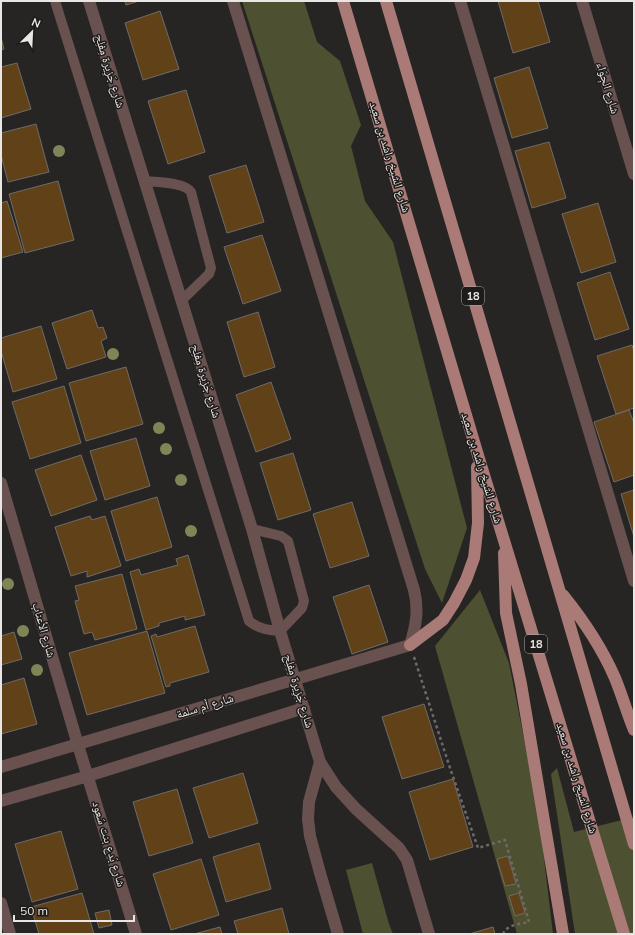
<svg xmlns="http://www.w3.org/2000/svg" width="635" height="935" viewBox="0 0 635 935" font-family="Mulish,'Noto Naskh Arabic',sans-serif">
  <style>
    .green { fill: #4e5032 }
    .building { fill: #614118; stroke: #6d6b69 }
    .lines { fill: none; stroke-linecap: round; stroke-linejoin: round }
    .path { stroke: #6d6b6a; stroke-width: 2.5; stroke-dasharray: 3 3; stroke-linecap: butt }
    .service { stroke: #68514f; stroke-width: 10 }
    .minor { stroke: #68514f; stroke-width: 12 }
    .primary { stroke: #aa7a77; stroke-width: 12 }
    .tree { fill: #818457 }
    .labels { text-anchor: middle; stroke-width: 3; stroke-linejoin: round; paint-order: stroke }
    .shield { fill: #1d1c1a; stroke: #abaaa9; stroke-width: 1 }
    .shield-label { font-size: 11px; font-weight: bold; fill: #e8e7e6 }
    .street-label { font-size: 12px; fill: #e8e7e6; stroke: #1d1c1a }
  </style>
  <rect width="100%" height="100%" fill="#272523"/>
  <!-- green -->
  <path class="green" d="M242 1H304L317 42 340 61 361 125 351 146 365 201 393 242 467 528 442 603 425 569Z
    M480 590 509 663 538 809 553 934H517L435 646Z
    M557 768 574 832 634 817V934H575L551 774Z
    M372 863 389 924 393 934H363L346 870Z"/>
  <!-- building -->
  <path class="building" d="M125 1H139L126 5Z
    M498 1H538L550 42 513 53Z
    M160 11 179 69 143 80 125 23Z
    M1 37 4 49 1 50Z
    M17 63 31 109 1 118V67Z
    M529 67 548 128 512 138 494 78Z
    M186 90 205 152 168 164 148 101Z
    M36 124 49 172 8 182 1 155V133Z
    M549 142 566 198 532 208 515 151Z
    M246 165 264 222 227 233 209 176Z
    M58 181 74 240 25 253 9 194Z
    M7 201 23 252 1 258V203Z
    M598 203 616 262 581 273 562 214Z
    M262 235 281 291 243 304 224 247Z
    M610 272 629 329 595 340 577 283Z
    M92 310 98 328 103 327 107 338 101 341 106 357 67 369 52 323Z
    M258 312 275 367 244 377 227 322Z
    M41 326 57 379 13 392 1 351V338Z
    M632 345 634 352V408L616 414 597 356Z
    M126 367 143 424 86 441 69 383Z
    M271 382 291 439 256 452 236 395Z
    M64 386 81 443 30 459 12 402Z
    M629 410 634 423V475L614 482 594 422Z
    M136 438 150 486 105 500 90 451Z
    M293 453 311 510 278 520 260 463Z
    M81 455 97 500 51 516 35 470Z
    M634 490V537L621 494Z
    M157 497 172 547 126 561 111 511Z
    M352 502 369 556 330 568 313 514Z
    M90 516 92 520 105 516 121 566 87 577V571L71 576 55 527Z
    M188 555 205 615 185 620V616L159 623V626L146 630 130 572 139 569 141 575 178 565 176 559Z
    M122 574 137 629 95 640 92 632 84 634 75 601 79 600 75 586Z
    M369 585 388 642 352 654 333 597Z
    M195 626 209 672 170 683V686L166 687 151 636 156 634 157 637Z
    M147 631 165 693 87 715 69 653Z
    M14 632 22 659 1 665V636Z
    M24 678 37 724 1 734V685Z
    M424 704 444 767 402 779 382 717Z
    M243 773 258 823 209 838 193 788Z
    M453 779 473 847 430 860 409 792Z
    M177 789 193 843 149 856 133 802Z
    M61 831 78 889 32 902 15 844Z
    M259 843 271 889 226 902 213 857Z
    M508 856 516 884 505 886 497 859Z
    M201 859 219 915 171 930 153 874Z
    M82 893 94 934H39L31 907Z
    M519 893 525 913 515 916 509 896Z
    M282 908 289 934H238L234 921Z
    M109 910 112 925 99 928 95 913Z
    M220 927 222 934H194Z
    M493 927 495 934H469Z"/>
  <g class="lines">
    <!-- path -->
    <path class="path" d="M414 657 450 768 478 848 505 840 529 922C520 924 506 925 503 934"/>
    <!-- service -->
    <path class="service" d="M55 1 249 621C259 629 268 630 280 631L302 608 304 601 288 541 281 536 252 529
      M144 181C155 182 185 182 191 192L211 268 209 274 181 301"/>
    <!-- minor -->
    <path class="minor" d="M89 1 252 529 280 631 320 762 336 787 356 809 399 848 407 860 429 934
      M460 1 634 581
      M582 1 634 174
      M1 483 78 745 136 934
      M320 762 309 802 308 819 310 836 320 873 338 934
      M1 767 410 645C416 626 419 610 414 590L233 1
      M1 801 88 776 304 708
      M1 903 10 934"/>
    <!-- primary -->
    <path class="primary" d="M343 1 477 452 624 934
      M386 1 634 844
      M504 553 506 613 521 684 563 934
      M563 595C584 621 602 648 615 678 622 695 627 713 634 730
      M410 645 443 620 454 603 466 580 474 558 478 523 477 467"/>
  </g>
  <!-- trees -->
  <g class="tree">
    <circle cx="59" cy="151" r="6"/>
    <circle cx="113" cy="354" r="6"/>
    <circle cx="159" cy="428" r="6"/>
    <circle cx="166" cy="449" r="6"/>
    <circle cx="181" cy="480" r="6"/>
    <circle cx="191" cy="531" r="6"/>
    <circle cx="8" cy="584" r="6"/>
    <circle cx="23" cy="631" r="6"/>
    <circle cx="37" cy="670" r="6"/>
  </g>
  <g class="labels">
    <!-- shield labels -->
    <g class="shield">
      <rect x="462" y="287" width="22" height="18" rx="3"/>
      <rect x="525" y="635" width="22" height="18" rx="3"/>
    </g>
    <g class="shield-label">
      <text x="473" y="300">18</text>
      <text x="536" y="648">18</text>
    </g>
    <!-- street labels -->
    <g class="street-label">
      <text transform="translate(110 71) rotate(73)" y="4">شارع جَزِيرة مِفلِح</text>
      <text transform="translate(608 88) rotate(73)" y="4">شارع الجِوَاء</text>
      <text transform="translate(390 157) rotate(73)" y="4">شارع الشيخ راشد بن سعيد</text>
      <text transform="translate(206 381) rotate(73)" y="4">شارع جَزِيرة مِفلِح</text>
      <text transform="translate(482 468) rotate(73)" y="4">شارع الشيخ راشد بن سعيد</text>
      <text transform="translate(44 630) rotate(74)" y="4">شارع الأعناب</text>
      <text transform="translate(299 691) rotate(73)" y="4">شارع جَزِيرة مِفلِح</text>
      <text transform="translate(205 706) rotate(-17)" y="4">شارع أم سلمة</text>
      <text transform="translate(577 778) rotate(73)" y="4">شارع الشيخ راشد بن سعيد</text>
      <text transform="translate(109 844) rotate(73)" y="4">شارع بَدع بنت سَعود</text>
    </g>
  </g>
  <!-- border -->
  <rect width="635" height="935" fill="none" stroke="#e8e7e6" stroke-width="4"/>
  <!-- north arrow -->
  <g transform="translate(32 32) rotate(24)" stroke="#1d1c1a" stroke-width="3" paint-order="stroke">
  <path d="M0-3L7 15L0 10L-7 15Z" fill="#e8e7e6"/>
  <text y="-6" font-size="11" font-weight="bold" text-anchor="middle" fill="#e8e7e6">N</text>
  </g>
  <!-- scale -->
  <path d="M14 915v6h120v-6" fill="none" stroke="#e8e7e6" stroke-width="2"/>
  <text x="20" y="915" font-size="12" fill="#e8e7e6" stroke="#1d1c1a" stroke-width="3" paint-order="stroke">50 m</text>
</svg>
